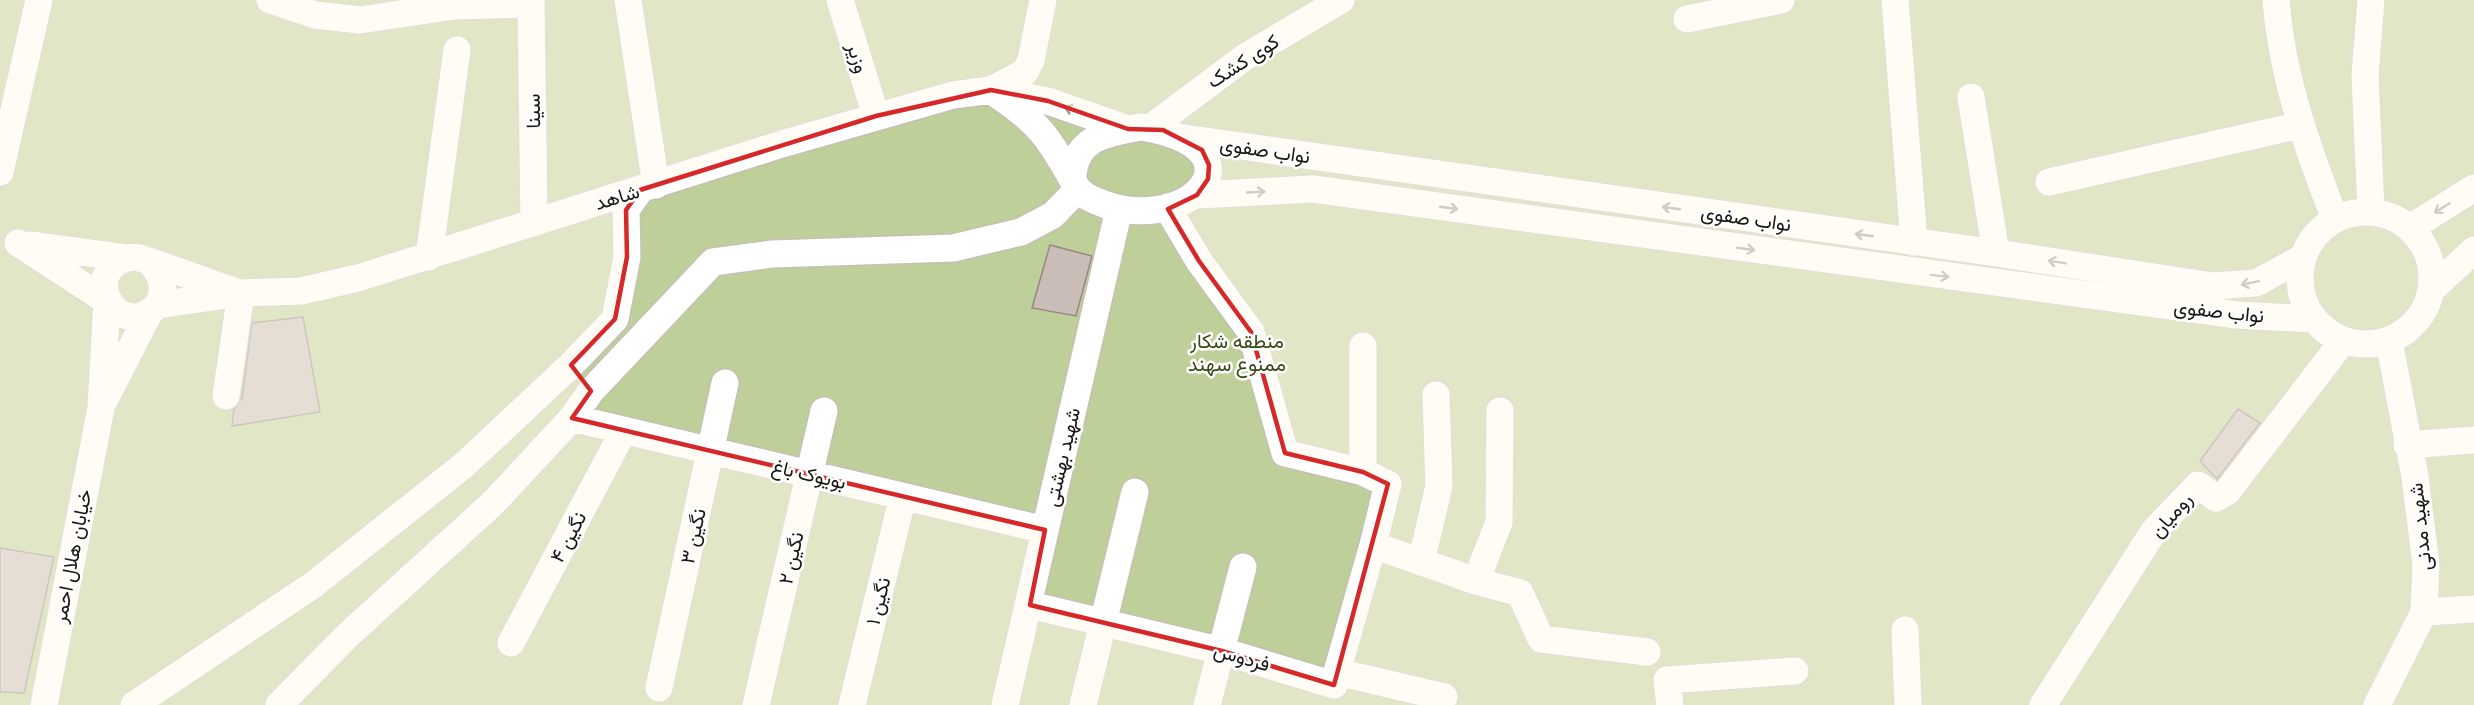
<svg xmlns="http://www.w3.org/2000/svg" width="2474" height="705" viewBox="0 0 2474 705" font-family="Ubuntu,Vazirmatn,sans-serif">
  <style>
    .green { fill: #becf9a }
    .building { fill: #cabdb7; stroke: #958983; stroke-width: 1.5 }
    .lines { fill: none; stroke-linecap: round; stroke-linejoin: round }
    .minor-casing { stroke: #c5c0b4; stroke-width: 30 }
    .minor { stroke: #fff; stroke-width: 27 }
    .oneway { stroke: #989795 }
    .marked { fill: none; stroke: #d62828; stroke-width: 4.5; stroke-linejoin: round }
    .labels { text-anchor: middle; stroke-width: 5; stroke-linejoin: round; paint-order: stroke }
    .street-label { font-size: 20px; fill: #191713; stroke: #fff }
    .park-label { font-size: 20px; fill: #3a4714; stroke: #fff }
  </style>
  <rect width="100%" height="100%" fill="#fef9ed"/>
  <!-- green -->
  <path class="green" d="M0 0H2474V705H0Z"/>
  <!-- building -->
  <path class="building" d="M1050 245 1092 256 1076 316 1032 308Z
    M303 317 320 412 232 426 234 409 242 398 252 323Z
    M2238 409 2260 423 2217 479 2200 461Z
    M0 548 54 557 24 693 0 692Z"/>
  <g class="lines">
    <defs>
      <path id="minor" d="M270 0 315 15 360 20 455 6 531 4
        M531 0 534 222
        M628 0 656 185
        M840 0 876 116
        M1895 0 1914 242
        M2276 0C2282 77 2307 147 2335 219
        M2371 0 2365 75 2371 211
        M1687 19 1781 0
        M991 90 1025 72 1031 60 1043 0
        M999 96C1038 122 1049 138 1072 179
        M1971 97 1996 253
        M1141 127C1274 149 1184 242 1094 200 1084 196 1071 187 1073 174 1077 136 1109 133 1141 127Z
        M1150 128 1245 57 1341 0
        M1184 138 1996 253 2213 286 2256 283 2302 258
        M0 172 39 0
        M2049 182 2300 125
        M1197 195 1313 189 2237 315 2313 319
        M1167 207 1199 261 1251 332 1285 453 1363 472 1388 484 1373 545
        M2300 278a66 66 0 1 1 132 0a66 66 0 1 1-132 0Z
        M2410 228 2474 188
        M18 243 107 301 101 408 44 705
        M30 245 126 258
        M429 257 457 50
        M151 263C164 277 168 299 151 311 117 335 84 279 120 261 127 257 135 256 143 259 173 269 204 281 234 291
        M2432 289 2474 250
        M157 305 241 293 301 291 358 278 782 144 953 95 991 90 1048 101 1128 129
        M1363 346V472
        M226 396 241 293
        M105 399 150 311
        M572 418 1045 530
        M2407 445 2474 440
        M1421 562 1439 486 1436 395
        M1476 581 1499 522 1500 411
        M1030 605 1222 651 1334 685 1337 672 1444 697
        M2424 612 2474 609
        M1905 630 1908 705
        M511 643 624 430
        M1337 672 1373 545 1476 581 1520 593 1541 639 1647 652
        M659 688 725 383
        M134 705 313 585 464 465 571 365 615 319 627 257 626 210 640 190
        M279 705 348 635 493 503 572 418 591 391 713 262 772 254 953 248 1021 232 1053 215 1078 189
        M756 705 824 411
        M852 705 903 496
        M1005 705 1119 209
        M1083 705 1135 492
        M1207 705 1243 567
        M1670 705 1667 680 1795 671
        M2043 705 2154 531 2198 485 2216 498 2227 492 2343 341
        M2377 705 2424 612 2426 564 2415 477 2389 341"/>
    </defs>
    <!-- minor casing -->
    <use href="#minor" class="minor-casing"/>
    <!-- minor -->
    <use href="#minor" class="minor"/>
  </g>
  <!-- one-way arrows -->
  <defs><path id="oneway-shaft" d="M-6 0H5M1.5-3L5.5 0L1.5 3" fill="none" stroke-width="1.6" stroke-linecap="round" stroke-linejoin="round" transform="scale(1.5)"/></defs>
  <g class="oneway">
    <use href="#oneway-shaft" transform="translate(1073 110) rotate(-161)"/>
    <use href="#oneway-shaft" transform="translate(1256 192) rotate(-3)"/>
    <use href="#oneway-shaft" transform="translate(1449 208) rotate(8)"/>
    <use href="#oneway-shaft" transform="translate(1671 208) rotate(-172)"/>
    <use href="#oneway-shaft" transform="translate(2442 208) rotate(148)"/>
    <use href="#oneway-shaft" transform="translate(1864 235) rotate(-172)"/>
    <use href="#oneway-shaft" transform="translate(1746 249) rotate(8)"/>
    <use href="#oneway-shaft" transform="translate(2057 262) rotate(-171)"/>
    <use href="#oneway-shaft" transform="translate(1940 276) rotate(7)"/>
    <use href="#oneway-shaft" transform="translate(2250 283) rotate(168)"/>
  </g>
  <!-- marked area -->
  <path d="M0 0H2474V705H0ZM991 90 1048 101 1128 129 1163 130 1202 150 1209 165 1208 179 1197 195 1168 209 1199 261 1251 332 1285 453 1363 472 1388 484 1334 685 1222 651 1030 605 1045 530 572 418 591 391 571 365 615 319 627 257 626 210 640 190 876 116Z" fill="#fef9ed" fill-opacity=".55" fill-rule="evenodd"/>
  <path class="marked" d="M991 90 1048 101 1128 129 1163 130 1202 150 1209 165 1208 179 1197 195 1168 209 1199 261 1251 332 1285 453 1363 472 1388 484 1334 685 1222 651 1030 605 1045 530 572 418 591 391 571 365 615 319 627 257 626 210 640 190 876 116Z"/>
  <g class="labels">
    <!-- street labels -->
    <g class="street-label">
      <text transform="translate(858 58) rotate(73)" y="7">وزیر</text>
      <text transform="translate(1243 61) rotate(-33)" y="7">کوی کشک</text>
      <text transform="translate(533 111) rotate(-91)" y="7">سینا</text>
      <text transform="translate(1265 150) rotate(8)" y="7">نواب صفوی</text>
      <text transform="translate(617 197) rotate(-17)" y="7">شاهد</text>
      <text transform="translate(1746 218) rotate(8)" y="7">نواب صفوی</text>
      <text transform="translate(2219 311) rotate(6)" y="7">نواب صفوی</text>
      <text transform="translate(1062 457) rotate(-77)" y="7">شهید بهشتی</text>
      <text transform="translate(809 474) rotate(13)" y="7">بویوک باغ</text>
      <text transform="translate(2171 515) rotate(-49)" y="7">رومیان</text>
      <text transform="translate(2420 527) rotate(-96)" y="7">شهید مدنی</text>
      <text transform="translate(693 536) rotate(-77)" y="7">نگین ۳</text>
      <text transform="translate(568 537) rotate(-62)" y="7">نگین ۴</text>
      <text transform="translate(72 556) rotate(-79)" y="7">خیابان هلال احمر</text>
      <text transform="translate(791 558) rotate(-77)" y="7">نگین ۲</text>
      <text transform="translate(878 601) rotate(-76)" y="7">نگین ۱</text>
      <text transform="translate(1242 657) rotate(16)" y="7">فردوس</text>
    </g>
    <!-- park labels -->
    <g class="park-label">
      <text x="1237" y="348">منطقه شکار<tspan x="1237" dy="23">ممنوع سهند</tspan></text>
    </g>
  </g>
</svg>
